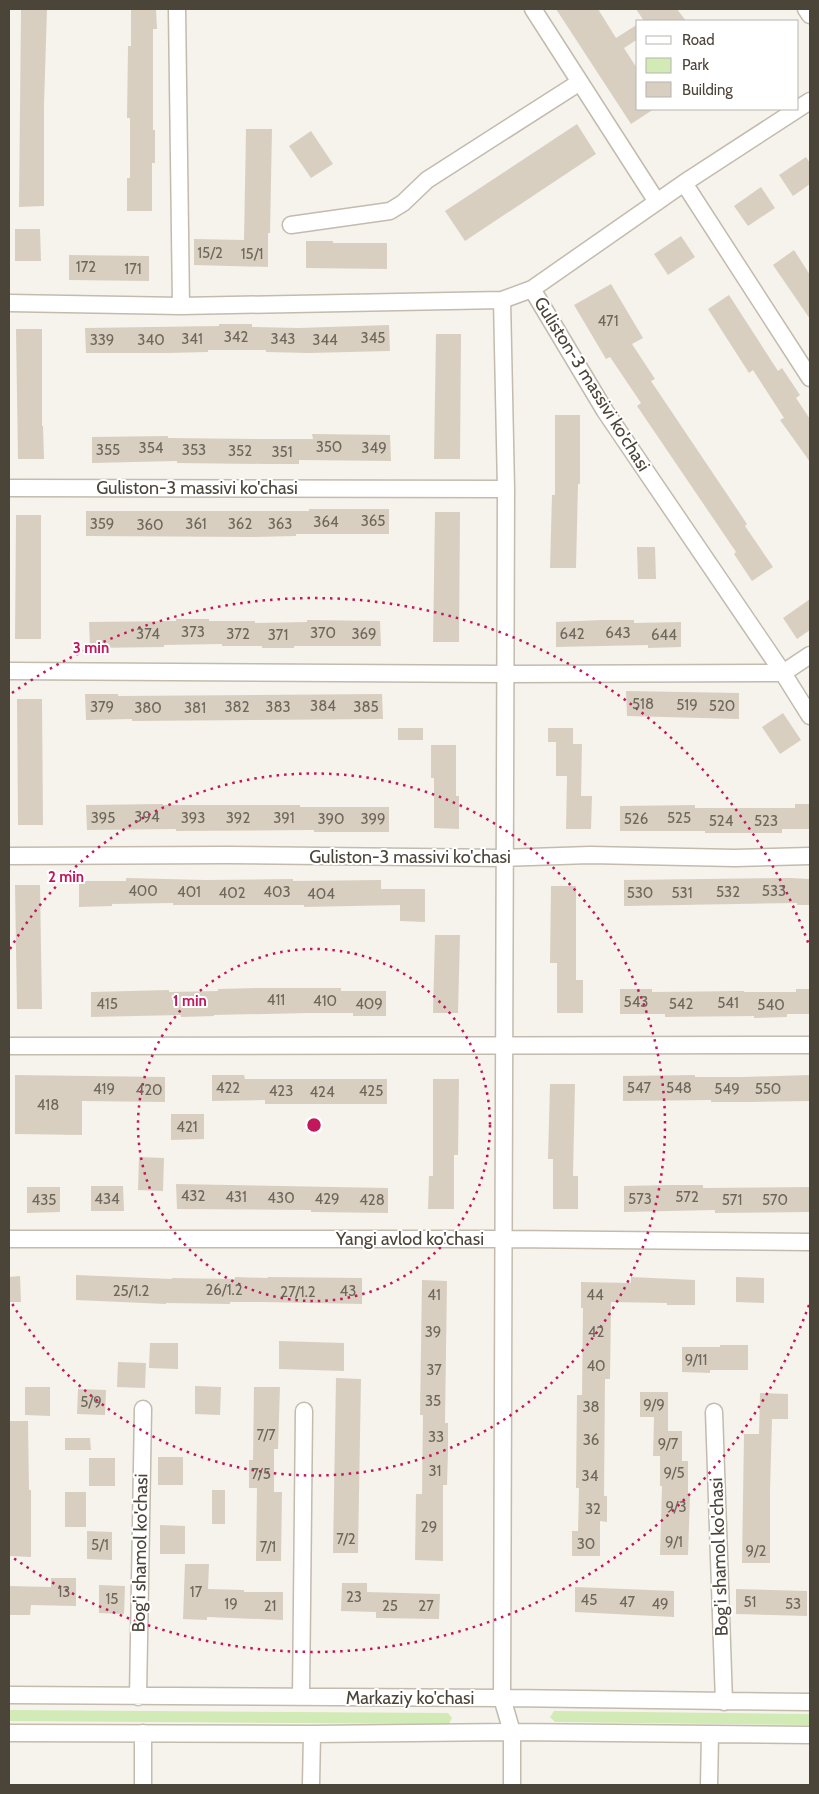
<svg xmlns="http://www.w3.org/2000/svg" width="819" height="1794" viewBox="0 0 819 1794" font-family="Cabin,sans-serif">
  <style>
    .green { fill: #d2eab5 }
    .building { fill: #d8cfc1 }
    .lines { fill: none; stroke-linecap: round; stroke-linejoin: round }
    .minor-casing { stroke: #c2bbae; stroke-width: 19 }
    .minor { stroke: #fff; stroke-width: 16 }
    .ring { fill: none; stroke: #c2185b; stroke-width: 2.5; stroke-dasharray: 2.5 5 }
    .labels { text-anchor: middle; stroke-width: 4; stroke-linejoin: round; paint-order: stroke }
    .number-label { font-size: 15px; fill: #6e675b }
    .street-label { font-size: 18px; fill: #4b4439; stroke: #fff }
    .centre { fill: #c2185b; stroke: #fff; stroke-width: 2.5 }
    .ring-label { font-size: 15px; text-anchor: middle; font-weight: bold; fill: #c2185b; stroke: #fff; stroke-width: 4; stroke-linejoin: round; paint-order: stroke }
  </style>
  <rect width="100%" height="100%" fill="#f6f3ec"/>
  <!-- green -->
  <path class="green" d="M9 1710 448 1713 452 1718 449 1724 9 1721Z
    M554 1711 810 1714V1725L555 1722 550 1717Z"/>
  <!-- building -->
  <path class="building" d="M21 9H47L44 105V206L19 207Z
    M131 9H156L157 29H153V130H155V163H152V211H127V178H130V118H127L128 46H131Z
    M556 9H598L616 38 638 24V39L624 48 638 70V109H654L631 124Z
    M636 9H677L686 21H644Z
    M577 124 596 154 465 241 445 211Z
    M246 129H272L270 233H268V267L194 265V239L244 240Z
    M311 131 333 164 311 178 289 146Z
    M806 157 810 163V184L793 196 779 175Z
    M761 187 775 208 748 226 734 206Z
    M15 229H40L41 261H15Z
    M681 236 695 257 668 275 654 254Z
    M306 241H333V243H387V269L306 268Z
    M794 250 810 275V319L773 265Z
    M69 255 149 256V281L69 280Z
    M611 284 643 338 632 344 655 379 651 381 747 524 745 526 773 567 752 581 734 554 736 552 637 406 641 403 610 357 606 359 574 305Z
    M729 295 778 371 782 368 800 395 796 398 810 419V462L780 420 784 418 753 370 749 373 708 309Z
    M219 324H252V327L299 328 389 325 390 351 309 353 266 352V350H208V352L167 353H86L85 328 219 326Z
    M16 329H42V426H43L44 459H18Z
    M436 334H461L460 459H434Z
    M555 415H580V484H578L576 568H550L552 495H555Z
    M312 434 390 435 391 461 299 460V464H266L177 463V461L92 463V437L168 436V438L256 439H313Z
    M309 509H389V534H296V536L251 537 86 536V511H309Z
    M435 512H460L459 642H433Z
    M16 515H41V639H15Z
    M637 547H655L656 579H638Z
    M810 599V630L797 639 783 618Z
    M176 619H209V621H255V623L307 622V620L380 621 381 646H294V648H262V646H222V644L164 645V647L90 648 89 622 176 621Z
    M601 620H634V623L681 622V647L648 648V645L556 647V622Z
    M626 691 739 693V719L627 716Z
    M85 694H118V696L382 694 383 719 132 721V719L86 720Z
    M17 699H42L43 825H18Z
    M783 713 801 740 780 754 762 727Z
    M398 728H423V740H398Z
    M548 728H573V744H582L581 796H592L591 829H566L567 776H556V742H548Z
    M431 745H456V796H459V829L434 828V778H431Z
    M163 804V805H300V807H389V832H314V830L176 831V829L87 830 86 805Z
    M795 804H810V829H782V833H705V831H620V806L695 805V808H795Z
    M126 878 206 880 293 879V881L381 880V889H425V922L400 921V905L304 907V905H173V903L112 904V906L79 907V881H126Z
    M790 878 810 879V905H797V903L624 906V880Z
    M15 885H40L42 1009H17Z
    M551 886H576V980H583V1013H557V963H550Z
    M435 935H460L458 1013H433Z
    M259 988H341V991H386V1016H353V1013H309L214 1015V1016L181 1017V1015L91 1017V992L169 990V992L218 991V989Z
    M620 989H652V992L744 991V992H796V989H810V1014H787V1017L754 1018V1016L665 1017V1014H620Z
    M15 1075 165 1077V1102L82 1101V1135L15 1134Z
    M212 1075H244L245 1079H387V1104H265V1100L212 1101Z
    M695 1075V1077H743L810 1075V1101L752 1102H711V1100L623 1101V1076Z
    M433 1079H459L458 1155H454V1209H428L429 1176H433Z
    M550 1084H575L573 1176H578V1209H553V1159H548Z
    M171 1114H204V1139L171 1140Z
    M139 1157 164 1158 163 1191 138 1190Z
    M176 1184 388 1188V1213L311 1212V1210L177 1209Z
    M670 1185H703V1188L810 1187V1212L715 1213V1210L624 1212V1186Z
    M91 1186H123L124 1211H91Z
    M27 1187H60V1212L27 1213Z
    M76 1275 172 1279V1278L235 1279V1277L267 1278 268 1277 362 1278V1304L263 1302H230V1304L166 1303V1304L76 1300Z
    M20 1276 21 1302H9V1277Z
    M631 1277 695 1280V1305H667V1303L611 1302 610 1379H605L604 1496H607V1522L600 1521V1556H572V1531H578L579 1488H576L577 1395H582L583 1308H581V1282L631 1283Z
    M736 1277 764 1278V1303L736 1302Z
    M422 1280 447 1281 445 1423H448V1451L447 1485H443V1561L415 1560 416 1494H422L423 1415H420Z
    M279 1341 344 1343V1371L279 1369Z
    M150 1343H178V1369L149 1368Z
    M720 1345H748V1370H710V1373L682 1372V1347H720Z
    M118 1362 146 1363 145 1388 117 1387Z
    M336 1378 361 1379 358 1553H333Z
    M195 1386 221 1387 220 1415 195 1414Z
    M25 1387H50V1416L25 1415Z
    M254 1387H280L278 1449H274V1492H282L281 1561H256L257 1488H249V1460H253Z
    M78 1389 106 1390 105 1415 77 1414Z
    M640 1392H668V1431H682V1461H688V1495H690L688 1555H660L662 1486H660V1456H653L654 1417H640Z
    M760 1393 788 1394V1419H772L770 1491V1563H742L744 1434H759Z
    M9 1421H28L29 1490H31V1557L9 1556Z
    M65 1438H90L91 1450H65Z
    M158 1457H183V1485H158Z
    M89 1458H115V1486H89Z
    M212 1490H225V1524H212Z
    M65 1492H86V1527H65Z
    M160 1525 185 1526V1554H160Z
    M87 1531 112 1532V1560L87 1559Z
    M185 1564H209L208 1589 244 1590V1592H283V1620L207 1617V1620L183 1619Z
    M51 1578H76V1606L31 1605 30 1615H9V1586L51 1587Z
    M342 1583H367V1592L440 1594 439 1619 376 1618V1612L341 1611Z
    M99 1585 125 1586 124 1614 99 1613Z
    M575 1587 674 1591V1617L575 1612Z
    M736 1589 807 1591V1616L736 1614Z"/>
  <g class="lines">
    <defs>
      <path id="minor" d="M177 9 181 306
        M533 9 657 202
        M806 9 810 15
        M684 183 810 378
        M291 225 390 211 403 203 427 180 580 82
        M532 289 605 411 783 673 810 716
        M502 300 506 489 502 1698 512 1732V1785
        M9 303 181 306 502 300 532 289 684 183 810 101
        M9 488 506 489
        M9 671 505 674 783 673 810 655
        M9 856 226 855 504 858 590 855 735 858 810 856
        M9 1046 810 1045
        M9 1239H502L810 1242
        M714 1412 724 1702
        M9 1695 502 1698 810 1702
        M138 1697 143 1409
        M301 1697 304 1411
        M9 1733 312 1734 512 1732 810 1735
        M143 1733V1785
        M311 1785 312 1734
        M709 1785 710 1735"/>
    </defs>
    <!-- minor casing -->
    <use href="#minor" class="minor-casing"/>
    <!-- minor -->
    <use href="#minor" class="minor"/>
  </g>
  <!-- distance rings -->
  <g class="ring">
    <circle cx="314" cy="1125" r="176"/>
    <path d="M10 949A351 351 0 1 1 10 1300"/>
    <path d="M809 1305A527 527 0 0 1 12 1557M12 693A527 527 0 0 1 809 945"/>
  </g>
  <g class="labels">
    <!-- number labels -->
    <g class="number-label">
      <text x="210" y="258">15/2</text>
      <text x="252" y="259">15/1</text>
      <text x="86" y="272">172</text>
      <text x="133" y="274">171</text>
      <text x="608" y="326">471</text>
      <text x="236" y="342">342</text>
      <text x="373" y="343">345</text>
      <text x="192" y="344">341</text>
      <text x="283" y="344">343</text>
      <text x="102" y="345">339</text>
      <text x="151" y="345">340</text>
      <text x="325" y="345">344</text>
      <text x="329" y="452">350</text>
      <text x="151" y="453">354</text>
      <text x="374" y="453">349</text>
      <text x="108" y="455">355</text>
      <text x="194" y="455">353</text>
      <text x="240" y="456">352</text>
      <text x="282" y="457">351</text>
      <text x="373" y="526">365</text>
      <text x="326" y="527">364</text>
      <text x="102" y="529">359</text>
      <text x="196" y="529">361</text>
      <text x="240" y="529">362</text>
      <text x="280" y="529">363</text>
      <text x="150" y="530">360</text>
      <text x="193" y="637">373</text>
      <text x="323" y="638">370</text>
      <text x="618" y="638">643</text>
      <text x="148" y="639">374</text>
      <text x="238" y="639">372</text>
      <text x="364" y="639">369</text>
      <text x="572" y="639">642</text>
      <text x="278" y="640">371</text>
      <text x="664" y="640">644</text>
      <text x="643" y="709">518</text>
      <text x="687" y="710">519</text>
      <text x="323" y="711">384</text>
      <text x="722" y="711">520</text>
      <text x="102" y="712">379</text>
      <text x="237" y="712">382</text>
      <text x="278" y="712">383</text>
      <text x="366" y="712">385</text>
      <text x="148" y="713">380</text>
      <text x="195" y="713">381</text>
      <text x="147" y="822">394</text>
      <text x="103" y="823">395</text>
      <text x="193" y="823">393</text>
      <text x="238" y="823">392</text>
      <text x="284" y="823">391</text>
      <text x="679" y="823">525</text>
      <text x="331" y="824">390</text>
      <text x="373" y="824">399</text>
      <text x="636" y="824">526</text>
      <text x="721" y="826">524</text>
      <text x="766" y="826">523</text>
      <text x="143" y="896">400</text>
      <text x="774" y="896">533</text>
      <text x="189" y="897">401</text>
      <text x="277" y="897">403</text>
      <text x="728" y="897">532</text>
      <text x="232" y="898">402</text>
      <text x="640" y="898">530</text>
      <text x="682" y="898">531</text>
      <text x="321" y="899">404</text>
      <text x="276" y="1005">411</text>
      <text x="325" y="1006">410</text>
      <text x="636" y="1007">543</text>
      <text x="728" y="1008">541</text>
      <text x="107" y="1009">415</text>
      <text x="369" y="1009">409</text>
      <text x="681" y="1009">542</text>
      <text x="771" y="1010">540</text>
      <text x="228" y="1093">422</text>
      <text x="639" y="1093">547</text>
      <text x="679" y="1093">548</text>
      <text x="104" y="1094">419</text>
      <text x="727" y="1094">549</text>
      <text x="768" y="1094">550</text>
      <text x="149" y="1095">420</text>
      <text x="281" y="1096">423</text>
      <text x="371" y="1096">425</text>
      <text x="322" y="1097">424</text>
      <text x="48" y="1110">418</text>
      <text x="187" y="1132">421</text>
      <text x="193" y="1201">432</text>
      <text x="236" y="1202">431</text>
      <text x="687" y="1202">572</text>
      <text x="281" y="1203">430</text>
      <text x="107" y="1204">434</text>
      <text x="327" y="1204">429</text>
      <text x="640" y="1204">573</text>
      <text x="44" y="1205">435</text>
      <text x="372" y="1205">428</text>
      <text x="732" y="1205">571</text>
      <text x="775" y="1205">570</text>
      <text x="224" y="1295">26/1.2</text>
      <text x="131" y="1296">25/1.2</text>
      <text x="348" y="1296">43</text>
      <text x="298" y="1297">27/1.2</text>
      <text x="434" y="1300">41</text>
      <text x="595" y="1300">44</text>
      <text x="433" y="1337">39</text>
      <text x="596" y="1337">42</text>
      <text x="696" y="1365">9/11</text>
      <text x="596" y="1371">40</text>
      <text x="434" y="1375">37</text>
      <text x="433" y="1406">35</text>
      <text x="91" y="1407">5/9</text>
      <text x="654" y="1410">9/9</text>
      <text x="591" y="1412">38</text>
      <text x="266" y="1440">7/7</text>
      <text x="436" y="1442">33</text>
      <text x="591" y="1445">36</text>
      <text x="668" y="1449">9/7</text>
      <text x="435" y="1476">31</text>
      <text x="674" y="1478">9/5</text>
      <text x="261" y="1479">7/5</text>
      <text x="590" y="1481">34</text>
      <text x="676" y="1512">9/3</text>
      <text x="593" y="1514">32</text>
      <text x="429" y="1532">29</text>
      <text x="346" y="1544">7/2</text>
      <text x="674" y="1547">9/1</text>
      <text x="586" y="1549">30</text>
      <text x="100" y="1550">5/1</text>
      <text x="268" y="1552">7/1</text>
      <text x="756" y="1556">9/2</text>
      <text x="64" y="1597">13</text>
      <text x="196" y="1597">17</text>
      <text x="354" y="1602">23</text>
      <text x="112" y="1604">15</text>
      <text x="589" y="1605">45</text>
      <text x="627" y="1607">47</text>
      <text x="750" y="1607">51</text>
      <text x="231" y="1609">19</text>
      <text x="660" y="1609">49</text>
      <text x="793" y="1609">53</text>
      <text x="270" y="1611">21</text>
      <text x="390" y="1611">25</text>
      <text x="426" y="1611">27</text>
    </g>
    <!-- street labels -->
    <g class="street-label">
      <text transform="translate(592 384) rotate(58)" y="6">Guliston-3 massivi ko'chasi</text>
      <text x="197" y="494">Guliston-3 massivi ko'chasi</text>
      <text x="410" y="863">Guliston-3 massivi ko'chasi</text>
      <text x="410" y="1245">Yangi avlod ko'chasi</text>
      <text transform="translate(140 1553) rotate(-89)" y="6">Bog'i shamol ko'chasi</text>
      <text transform="translate(719 1557) rotate(-92)" y="6">Bog'i shamol ko'chasi</text>
      <text x="410" y="1704">Markaziy ko'chasi</text>
    </g>
  </g>
  <circle cx="314" cy="1125" r="8" class="centre"/>
  <g class="ring-label">
    <text x="91" y="653">3 min</text>
    <text x="66" y="882">2 min</text>
    <text x="190" y="1006">1 min</text>
  </g>
  <!-- border -->
  <rect width="819" height="1794" fill="none" stroke="#4b4439" stroke-width="20"/>
  <!-- legend -->
  <rect x="636" y="20" width="162" height="90" fill="#ffffff" stroke="#b7b4b0"/>
  <rect x="646" y="36" width="25" height="8" fill="#ffffff" stroke="#b7b4b0"/>
  <text x="682" y="45" font-size="15" fill="#4b4439">Road</text>
  <rect x="646" y="58" width="25" height="15" fill="#d2eab5" stroke="#b7b4b0"/>
  <text x="682" y="70" font-size="15" fill="#4b4439">Park</text>
  <rect x="646" y="82" width="25" height="15" fill="#d8cfc1" stroke="#b7b4b0"/>
  <text x="682" y="95" font-size="15" fill="#4b4439">Building</text>
</svg>
